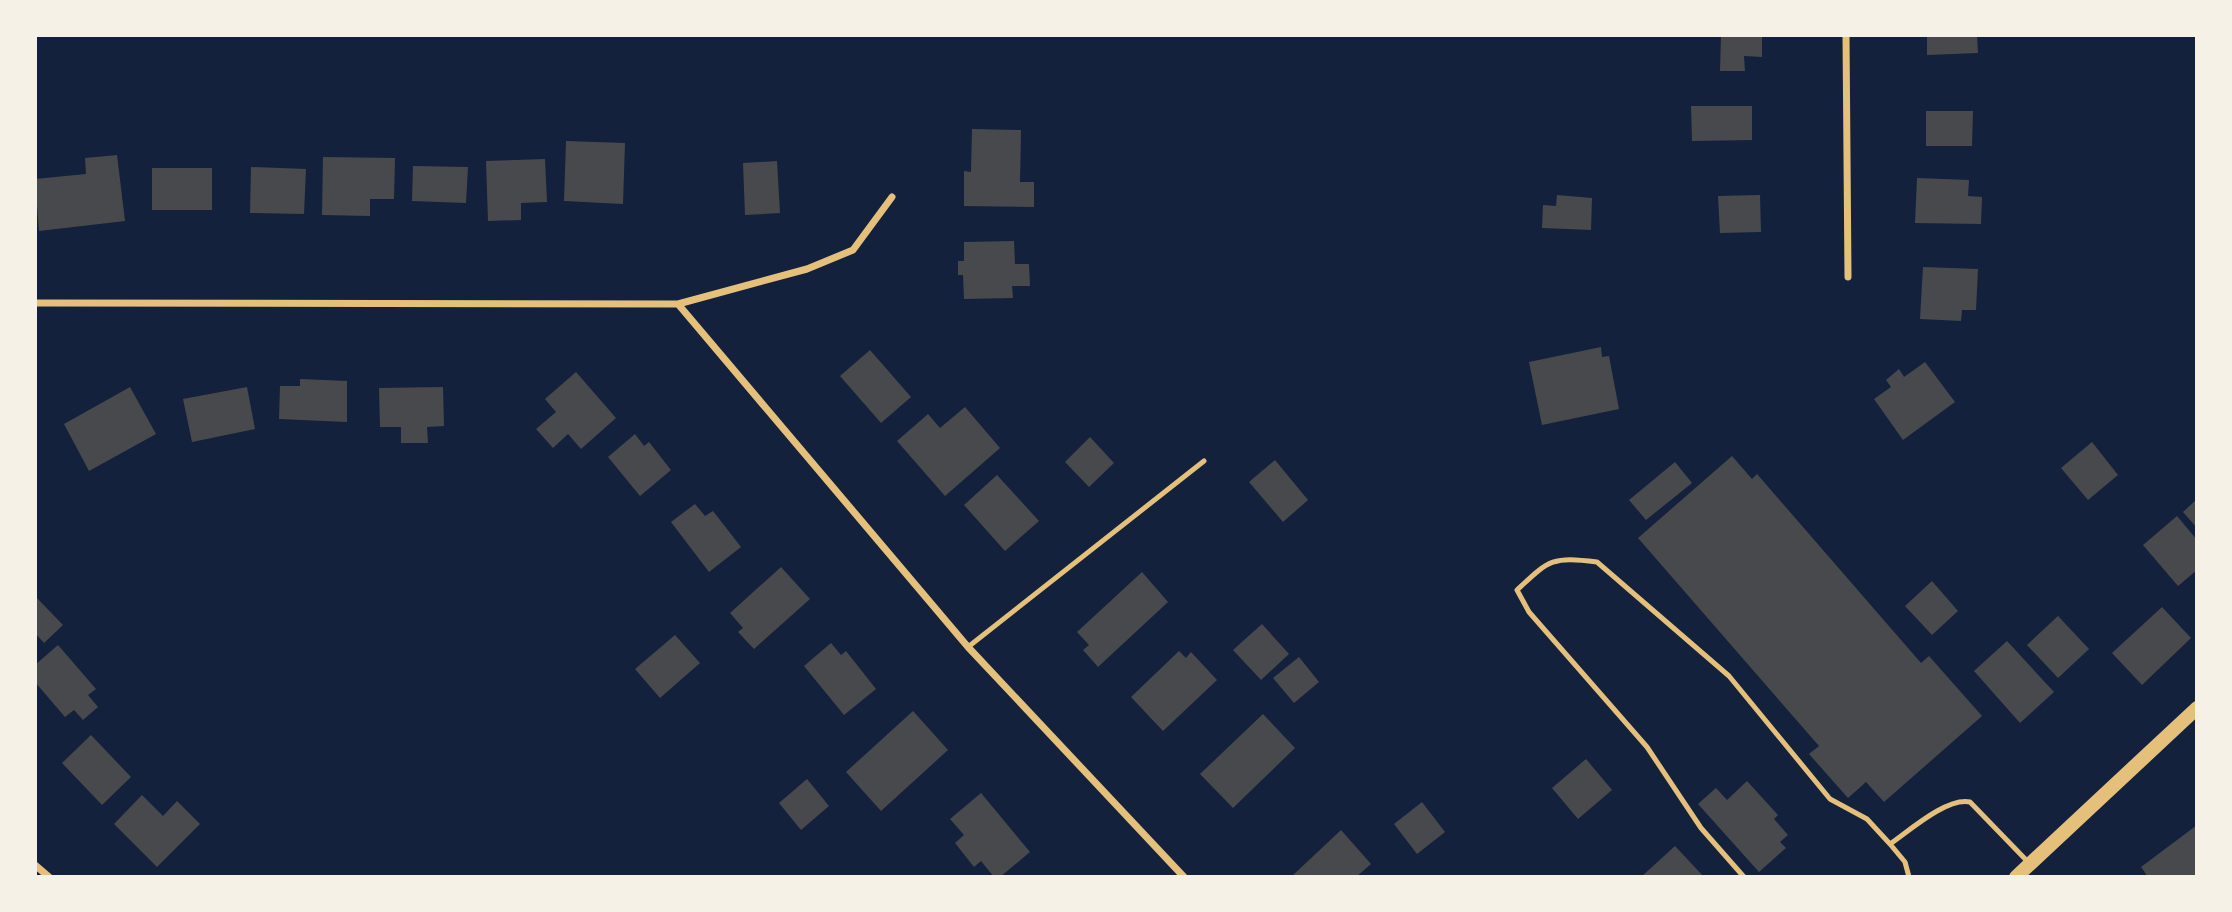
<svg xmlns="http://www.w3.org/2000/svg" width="2232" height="912" viewBox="0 0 2232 912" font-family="'Titillium Web',sans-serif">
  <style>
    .building { fill: #48494c }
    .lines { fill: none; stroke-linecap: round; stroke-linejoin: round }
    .service { stroke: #e5c07b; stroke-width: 5 }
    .minor { stroke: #e5c07b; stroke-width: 7 }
    .secondary { stroke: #e5c07b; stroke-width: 14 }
  </style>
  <rect width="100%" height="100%" fill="#14213d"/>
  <!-- building -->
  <path class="building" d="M1721 35H1762V57L1744 56 1745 71H1720Z
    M1927 35H1977L1978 53 1927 55Z
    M1691 106H1752V140L1692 141Z
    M1926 111H1973L1972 146H1926Z
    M972 129 1021 130 1020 182H1034V207L964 206V171L971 172Z
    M566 141 625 143 623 204 564 201Z
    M117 155 125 221 39 231 35 179 86 174 85 158Z
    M323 157 395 158 394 199H370V216L322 215Z
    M545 159 547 202 521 203V220L488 221 486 161Z
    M777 161 780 213 745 215 743 163Z
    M413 166 468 167 466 203 412 201Z
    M251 167 306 169 304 214 250 213Z
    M152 168H212V210H152Z
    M1917 178 1969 180 1968 196 1982 197 1981 224 1915 223Z
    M1557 195 1592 198 1591 230 1542 228 1543 205 1556 206Z
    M1760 195 1761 232 1720 233 1718 196Z
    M1014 241 1015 264H1029L1030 286H1012L1013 298 964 299 963 275H958V261H964V242Z
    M1923 267 1978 269 1976 310H1962L1961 321 1920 319Z
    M1601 347 1602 357 1609 356 1619 409 1542 425 1529 362Z
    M870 350 911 397 881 423 840 376Z
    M1925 362 1955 402 1903 440 1874 399 1891 387 1886 380 1899 369 1904 377Z
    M576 372 616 418 581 449 568 434 553 448 536 429 556 412 545 399Z
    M300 379 347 381V422L279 419 280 386H300Z
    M130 387 156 434 89 471 64 424Z
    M247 387 255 429 192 442 183 399Z
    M443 387 444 426 427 427 428 443H401V427H380L379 388Z
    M965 407 1000 448 945 496 897 441 928 414 940 428Z
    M635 434 644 446 649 442 671 470 640 496 608 457Z
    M1090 437 1114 463 1089 487 1065 462Z
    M2092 442 2118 475 2088 500 2061 468Z
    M1732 456 1752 479 1757 474 1921 663 1929 656 1982 716 1884 802 1866 782 1848 798 1809 754 1819 746 1638 538Z
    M1275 460 1308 500 1283 522 1249 482Z
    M1675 462 1692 483 1646 520 1629 500Z
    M997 475 1039 521 1005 551 964 505Z
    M2197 499V528L2183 512Z
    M695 504 705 516 713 511 741 547 709 572 671 522Z
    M2177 516 2197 540V570L2178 586 2143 545Z
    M781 567 810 599 754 649 738 632 743 628 730 613Z
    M1142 572 1168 602 1098 667 1083 650 1089 645 1077 632Z
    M1932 581 1958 611 1932 635 1905 606Z
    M35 596 63 625 44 643 35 633Z
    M2162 607 2191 638 2142 685 2112 653Z
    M2058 616 2089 649 2058 678 2027 645Z
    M1262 624 1289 654 1261 680 1233 650Z
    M675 635 700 663 660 698 635 669Z
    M2007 641 2054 692 2020 723 1974 671Z
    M831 643 841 655 846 651 876 689 844 715 804 666Z
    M58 645 96 689 88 695 98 707 83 720 74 710 65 717 35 682V665Z
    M1179 651 1186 658 1191 652 1217 680 1163 731 1131 697Z
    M1299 657 1319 682 1294 703 1273 678Z
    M913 711 948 750 881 811 846 772Z
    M1263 714 1295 748 1233 808 1200 774Z
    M91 735 131 777 102 805 62 763Z
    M1586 759 1612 790 1578 819 1552 788Z
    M807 779 829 806 801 830 779 803Z
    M1747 781 1778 815 1774 819 1788 835 1780 842 1786 848 1759 872 1698 804 1716 788 1727 800Z
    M981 793 1030 852 1000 877H994L981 861 974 867 955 843 964 835 950 819Z
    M142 795 163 816 177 801 200 824 157 867 114 824Z
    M1422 802 1445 832 1417 854 1394 824Z
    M2197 825V877H2148L2141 867Z
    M1341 830 1371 864 1356 877H1291Z
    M1675 846 1704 877H1641Z"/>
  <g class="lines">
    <!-- service -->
    <path class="service" d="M968 647 1204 461
      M1744 877 1701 828 1647 747 1529 612 1517 590C1549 560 1552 556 1597 562L1729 676 1830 799 1867 819 1890 844
      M1909 877 1905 862 1890 844C1909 831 1947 797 1970 802L2030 864"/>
    <!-- minor -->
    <path class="minor" d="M1846 35 1848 277
      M35 303 678 304 807 269 853 250 892 197
      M678 304 968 647 1184 877
      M35 865 49 877"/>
    <!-- secondary -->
    <path class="secondary" d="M2016 877 2197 708"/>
  </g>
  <!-- border -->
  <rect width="2232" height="912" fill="none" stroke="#f6f1e7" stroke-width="74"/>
</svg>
